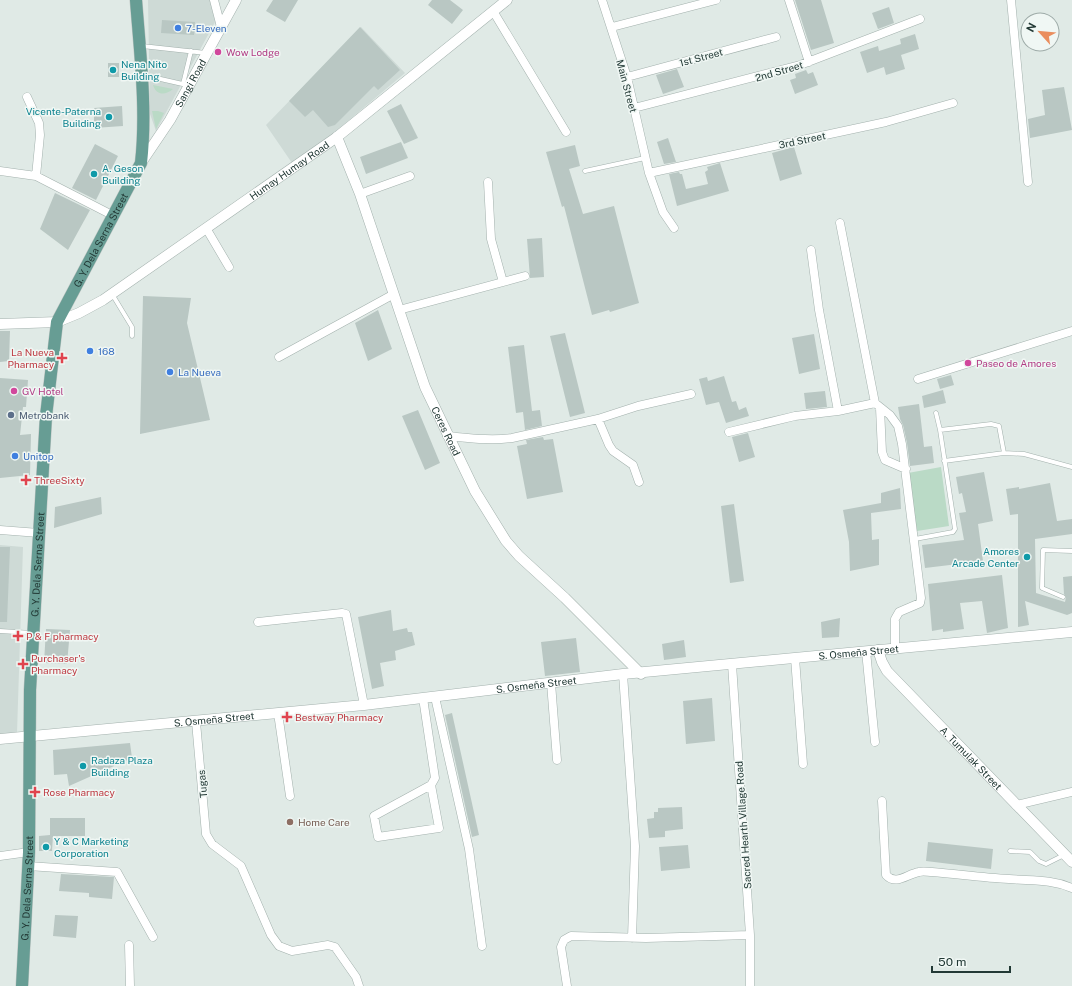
<svg xmlns="http://www.w3.org/2000/svg" width="1072" height="986" viewBox="0 0 1072 986" font-family="'Public Sans',sans-serif">
  <style>
    .built { fill: #cedad6 }
    .green { fill: #badac6 }
    .building { fill: #b9c7c3 }
    .lines { fill: none; stroke-linecap: round; stroke-linejoin: round }
    .service-casing { stroke: #a3b1ad; stroke-width: 5 }
    .minor-casing { stroke: #a3b1ad; stroke-width: 9 }
    .tertiary-casing { stroke: #a3b1ad; stroke-width: 11 }
    .primary-casing { stroke: #bdc4c2; stroke-width: 13 }
    .service { stroke: #fff; stroke-width: 4 }
    .minor { stroke: #fff; stroke-width: 8 }
    .tertiary { stroke: #fff; stroke-width: 10 }
    .primary { stroke: #679d94; stroke-width: 12 }
    .shop-dot { fill: #3f7fe0; stroke: #f0f7f4; stroke-width: 1.5 }
    .hotel-dot { fill: #d1479c; stroke: #f0f7f4; stroke-width: 1.5 }
    .culture-dot { fill: #0f9aa8; stroke: #f0f7f4; stroke-width: 1.5 }
    .health-dot { fill: #e0444e; stroke: #f0f7f4; stroke-width: 1.5 }
    .service-dot { fill: #5c6f8a; stroke: #f0f7f4; stroke-width: 1.5 }
    .education-dot { fill: #8d6e63; stroke: #f0f7f4; stroke-width: 1.5 }
    .labels { text-anchor: middle; stroke-width: 3; stroke-linejoin: round; paint-order: stroke }
    .shop-label { font-size: 10px; fill: #366cbe; stroke: #f0f7f4; text-anchor: start }
    .hotel-label { font-size: 10px; fill: #b23c85; stroke: #f0f7f4; text-anchor: start }
    .street-label { font-size: 10px; fill: #223935; stroke: #f0f7f4 }
    .culture-label { font-size: 10px; fill: #0d838f; stroke: #f0f7f4; text-anchor: start }
    .health-label { font-size: 10px; fill: #be3a42; stroke: #f0f7f4; text-anchor: start }
    .service-label { font-size: 10px; fill: #4e5e75; stroke: #f0f7f4; text-anchor: start }
    .education-label { font-size: 10px; fill: #785e54; stroke: #f0f7f4; text-anchor: start }
  </style>
  <rect width="100%" height="100%" fill="#e0eae6"/>
  <!-- built -->
  <path class="built" d="M148 0H210L215 22 156 131 150 114Z
    M361 27 405 73 330 136 292 163 266 125Z
    M0 545 23 547 17 733 0 735Z"/>
  <!-- green -->
  <path class="green" d="M153 85 173 89C165 96 156 95 153 85Z
    M152 111H158L164 113 156 129Z
    M941 467 949 526 917 531 908 473Z"/>
  <!-- building -->
  <path class="building" d="M273 0H298L285 22 266 11Z
    M432 0H450L463 10 452 24 428 5Z
    M795 0H821L834 43 811 50Z
    M889 7 894 23 878 29 872 13Z
    M162 20 195 22 194 35 161 33Z
    M360 27 400 70 378 90 374 86 335 125 328 127 313 110 305 117 289 101Z
    M915 34 919 49 901 55 905 69 886 75 884 67 867 73 860 52 878 46 879 51 901 44 900 39Z
    M108 63H119V77H108Z
    M677 69 684 87 663 94 656 75Z
    M806 70 808 74 813 72 818 85 795 94 790 80 796 78 795 74Z
    M1064 87 1072 130 1030 138 1028 119 1045 115 1042 90Z
    M401 104 418 138 404 144 387 111Z
    M122 106 123 126 94 128V108Z
    M668 138 676 162 664 164 657 142Z
    M401 142 408 158 366 174 360 157Z
    M95 144 118 156 96 200 72 188Z
    M575 145 580 166 569 169 583 214 614 206 639 303 610 312 609 310 592 315 564 206 562 207 546 152Z
    M794 147 802 174 780 181 772 153Z
    M720 163 729 191 677 206 669 174 679 172 680 174H682L686 189 708 184 705 172 708 170 707 167Z
    M55 193 90 210 68 250 40 229Z
    M542 238 544 277 530 278 527 239Z
    M143 296 191 298 187 323 210 420 140 434Z
    M378 310 392 349 368 361 355 323Z
    M0 331H10L9 361 0 362Z
    M565 333 585 413 570 417 550 336Z
    M814 334 820 369 799 374 792 338Z
    M524 345 532 411 540 410 542 426 525 430 523 412 516 413 508 347Z
    M951 375 954 385 940 389 937 379Z
    M724 376 732 402 736 401 739 410 746 407 749 416 726 423 719 402 706 405 699 379 707 377 708 381Z
    M0 378 28 380 26 407H23L20 435 31 434 30 475 0 478Z
    M943 390 946 403 924 408 922 396Z
    M825 391 827 407 806 409 804 393Z
    M919 404 924 447 932 446 934 463 910 466 907 443 903 425 900 419 898 407Z
    M418 410 440 463 425 470 402 416Z
    M748 433 755 457 739 462 732 437Z
    M543 437 544 440 553 439 563 492 527 499 517 446 527 444 526 440Z
    M984 472 993 521 978 524 983 561 925 568 922 545 964 540 959 513 966 512 962 493 959 494 956 477Z
    M1050 483 1057 521 1072 519V534L1035 539 1036 593 1065 602 1066 597 1064 594 1063 577 1072 576V613L1067 615 1025 601 1029 625 1018 627V514L1010 515 1006 489 1019 487V489Z
    M900 488 901 509 871 513 872 540 879 539V565L850 571 849 542 843 510 881 503V493Z
    M101 497 102 514 54 528 55 507Z
    M734 504 744 581 730 583 721 506Z
    M0 547H10L7 622H0Z
    M1002 575 1008 628 987 633 982 601 960 603 964 629 943 632V629L932 631 928 584Z
    M391 610 393 631 407 628 408 632H412L415 645 395 651 396 660 380 663 384 686 372 689 358 617Z
    M840 618 839 637 822 638 821 622Z
    M46 629 70 630 67 664 44 663Z
    M576 638 580 672 545 676 541 642Z
    M684 640 686 657 664 660 662 644Z
    M712 698 715 741 686 744 683 701Z
    M452 713 479 835 472 837 445 715Z
    M130 743 132 758 69 786 67 774 54 775 53 750Z
    M682 807 683 829 665 831V837L649 838 647 819 654 818V812H658V808Z
    M50 818H85V836H53L52 851H39V836L50 835Z
    M928 842 993 849 991 869 926 861Z
    M688 845 690 868 661 871 659 847Z
    M61 874 114 877 112 899 89 897V893L59 891Z
    M55 915 78 916 76 938 53 936Z"/>
  <g class="lines">
    <defs>
      <path id="service" d="M142 46 206 53
        M143 75 187 85
        M183 84 191 51
        M585 171 645 158
        M112 294 132 327V336
        M940 430 991 424 999 426 1004 453
        M944 461 1004 453 1024 454 1072 467
        M915 539 953 532 955 529 940 430 936 413
        M1063 597 1042 588 1043 550 1072 551
        M0 631 32 633
        M1010 851 1030 852 1039 861 1046 864 1064 855"/>
      <path id="minor" d="M214 0 221 27
        M602 0 627 77 649 173 663 212 674 228
        M789 0 809 62
        M1011 0 1028 182
        M493 11 566 132
        M612 27 716 0
        M627 77 776 37
        M27 97 39 123 40 135 36 176
        M634 108 800 65 920 19
        M0 171 36 176 114 216
        M649 173 886 122 953 103
        M488 182 491 239 503 282
        M360 194 410 176
        M840 223 875 403 890 415 898 426 902 444 921 598 920 603 899 612 895 619V650
        M206 228 229 267
        M811 250 819 310 838 411
        M399 310 525 276
        M279 357 394 294
        M918 379 1072 331
        M880 408 882 452 885 460 906 469
        M598 419 609 445 613 451 633 465 639 482
        M729 432 795 416 838 411 875 403
        M447 436C469 438 491 441 512 438L598 419 638 406 691 394
        M0 530 39 533
        M258 622 342 613 346 614 364 705
        M866 651 875 742
        M795 658 803 764
        M732 664 750 935V986
        M623 674 635 846 632 938
        M551 683 557 760
        M435 697 469 849 482 946
        M423 698 435 778 431 785 374 816 378 837 439 828 431 785
        M278 713 290 796
        M196 722 206 834 212 844 241 866 271 935 279 946 292 951 328 945 335 947 356 977 359 986
        M882 801 886 875C896 886 907 874 919 872 923 871 928 872 932 872 958 874 983 878 1009 879 1031 881 1051 879 1072 888
        M1016 805 1072 792
        M0 856 29 852
        M28 866 117 872 153 937
        M129 945 130 986
        M567 986 561 947 564 940 571 936 646 938 750 935"/>
      <g id="tertiary">
        <path id="s1" d="M337 137 360 194 425 387 475 491 506 541 519 556 565 598 641 674"/>
        <path id="s2" d="M141 163 170 120 236 0"/>
        <path id="s3" d="M0 324 57 322 79 313 103 300 337 137 507 0"/>
        <path id="s4" d="M878 650 882 662 887 671 1072 862"/>
        <path id="s5" d="M0 739 364 705 623 674 1072 632"/>
      </g>
      <g id="primary">
        <path id="s6" d="M22 986 29 852 30 690 46 416 57 322 141 163C147 110 140 53 136 0"/>
      </g>
    </defs>
    <!-- service casing -->
    <use href="#service" class="service-casing"/>
    <!-- minor casing -->
    <use href="#minor" class="minor-casing"/>
    <!-- tertiary casing -->
    <use href="#tertiary" class="tertiary-casing"/>
    <!-- primary casing -->
    <use href="#primary" class="primary-casing"/>
    <!-- service -->
    <use href="#service" class="service"/>
    <!-- minor -->
    <use href="#minor" class="minor"/>
    <!-- tertiary -->
    <use href="#tertiary" class="tertiary"/>
    <!-- primary -->
    <use href="#primary" class="primary"/>
  </g>
  <!-- markers -->
  <g class="shop-dot">
    <circle cx="178" cy="28" r="4"/>
    <circle cx="90" cy="351" r="4"/>
    <circle cx="170" cy="372" r="4"/>
    <circle cx="15" cy="456" r="4"/>
  </g>
  <g class="hotel-dot">
    <circle cx="218" cy="52" r="4"/>
    <circle cx="968" cy="363" r="4"/>
    <circle cx="14" cy="391" r="4"/>
  </g>
  <g class="culture-dot">
    <circle cx="113" cy="70" r="4"/>
    <circle cx="109" cy="117" r="4"/>
    <circle cx="94" cy="174" r="4"/>
    <circle cx="1027" cy="557" r="4"/>
    <circle cx="83" cy="766" r="4"/>
    <circle cx="46" cy="847" r="4"/>
  </g>
  <g class="health-dot">
    <path d="M60 352h4v4h4v4h-4v4h-4v-4h-4v-4h4z"/>
    <path d="M24 474h4v4h4v4h-4v4h-4v-4h-4v-4h4z"/>
    <path d="M16 630h4v4h4v4h-4v4h-4v-4h-4v-4h4z"/>
    <path d="M21 658h4v4h4v4h-4v4h-4v-4h-4v-4h4z"/>
    <path d="M285 711h4v4h4v4h-4v4h-4v-4h-4v-4h4z"/>
    <path d="M33 786h4v4h4v4h-4v4h-4v-4h-4v-4h4z"/>
  </g>
  <circle class="service-dot" cx="11" cy="415" r="4"/>
  <circle class="education-dot" cx="290" cy="822" r="4"/>
  <g class="labels">
    <!-- shop labels -->
    <g class="shop-label">
      <text x="186" y="32">7-Eleven</text>
      <text x="98" y="355">168</text>
      <text x="178" y="376">La Nueva</text>
      <text x="23" y="460">Unitop</text>
    </g>
    <!-- hotel labels -->
    <g class="hotel-label">
      <text x="226" y="56">Wow Lodge</text>
      <text x="976" y="367">Paseo de Amores</text>
      <text x="22" y="395">GV Hotel</text>
    </g>
    <!-- street labels -->
    <g class="street-label">
      <text transform="translate(701 57) rotate(-15)" y="4">1st Street</text>
      <text transform="translate(779 71) rotate(-16)" y="4">2nd Street</text>
      <text dy="4" stroke="none"><textPath href="#s2" startOffset="94">Sangi Road</textPath></text>
      <text transform="translate(627 86) rotate(75)" y="4">Main Street</text>
      <text transform="translate(802 140) rotate(-12)" y="4">3rd Street</text>
      <text dy="4" stroke="none"><textPath href="#s3" startOffset="335">Humay Humay Road</textPath></text>
      <text dy="4" stroke="none"><textPath href="#s6" startOffset="758">G. Y. Dela Serna Street</textPath></text>
      <text dy="4" stroke="none"><textPath href="#s1" startOffset="314">Ceres Road</textPath></text>
      <text dy="4" stroke="none"><textPath href="#s6" startOffset="422">G. Y. Dela Serna Street</textPath></text>
      <text dy="4" stroke="none"><textPath href="#s5" startOffset="863">S. Osmeña Street</textPath></text>
      <text dy="4" stroke="none"><textPath href="#s5" startOffset="539">S. Osmeña Street</textPath></text>
      <text dy="4" stroke="none"><textPath href="#s5" startOffset="215">S. Osmeña Street</textPath></text>
      <text dy="4" stroke="none"><textPath href="#s4" startOffset="144">A. Tumulak Street</textPath></text>
      <text transform="translate(202 784) rotate(-95)" y="4">Tugas</text>
      <text transform="translate(743 825) rotate(-94)" y="4">Sacred Hearth Village Road</text>
      <text dy="4" stroke="none"><textPath href="#s6" startOffset="98">G. Y. Dela Serna Street</textPath></text>
    </g>
    <!-- culture labels -->
    <g class="culture-label">
      <text x="121" y="68">Nena Nito<tspan x="121" dy="12">Building</tspan></text>
      <text x="101" y="115" text-anchor="end">Vicente-Paterna<tspan x="101" dy="12">Building</tspan></text>
      <text x="102" y="172">A. Geson<tspan x="102" dy="12">Building</tspan></text>
      <text x="1019" y="555" text-anchor="end">Amores<tspan x="1019" dy="12">Arcade Center</tspan></text>
      <text x="91" y="764">Radaza Plaza<tspan x="91" dy="12">Building</tspan></text>
      <text x="54" y="845">Y &amp; C Marketing<tspan x="54" dy="12">Corporation</tspan></text>
    </g>
    <!-- health labels -->
    <g class="health-label">
      <text x="54" y="356" text-anchor="end">La Nueva<tspan x="54" dy="12">Pharmacy</tspan></text>
      <text x="34" y="484">ThreeSixty</text>
      <text x="26" y="640">P &amp; F pharmacy</text>
      <text x="31" y="662">Purchaser's<tspan x="31" dy="12">Pharmacy</tspan></text>
      <text x="295" y="721">Bestway Pharmacy</text>
      <text x="43" y="796">Rose Pharmacy</text>
    </g>
    <!-- service labels -->
    <g class="service-label">
      <text x="19" y="419">Metrobank</text>
    </g>
    <!-- education labels -->
    <g class="education-label">
      <text x="298" y="826">Home Care</text>
    </g>
  </g>
  <!-- north arrow -->
  <g transform="translate(1040 32) rotate(297)"><circle r="19" fill="#f0f7f4" stroke="#9eaba8"/>
  <path d="M0-3L7 15L0 10L-7 15Z" fill="#ea8e5e"/>
  <text y="-6" font-size="11" font-weight="bold" text-anchor="middle" fill="#223935">N</text>
  </g>
  <!-- scale -->
  <path d="M932 966v6h78v-6" fill="none" stroke="#223935" stroke-width="2"/>
  <text x="938" y="966" font-size="12" fill="#223935" stroke="#f0f7f4" stroke-width="3" paint-order="stroke">50 m</text>
</svg>
